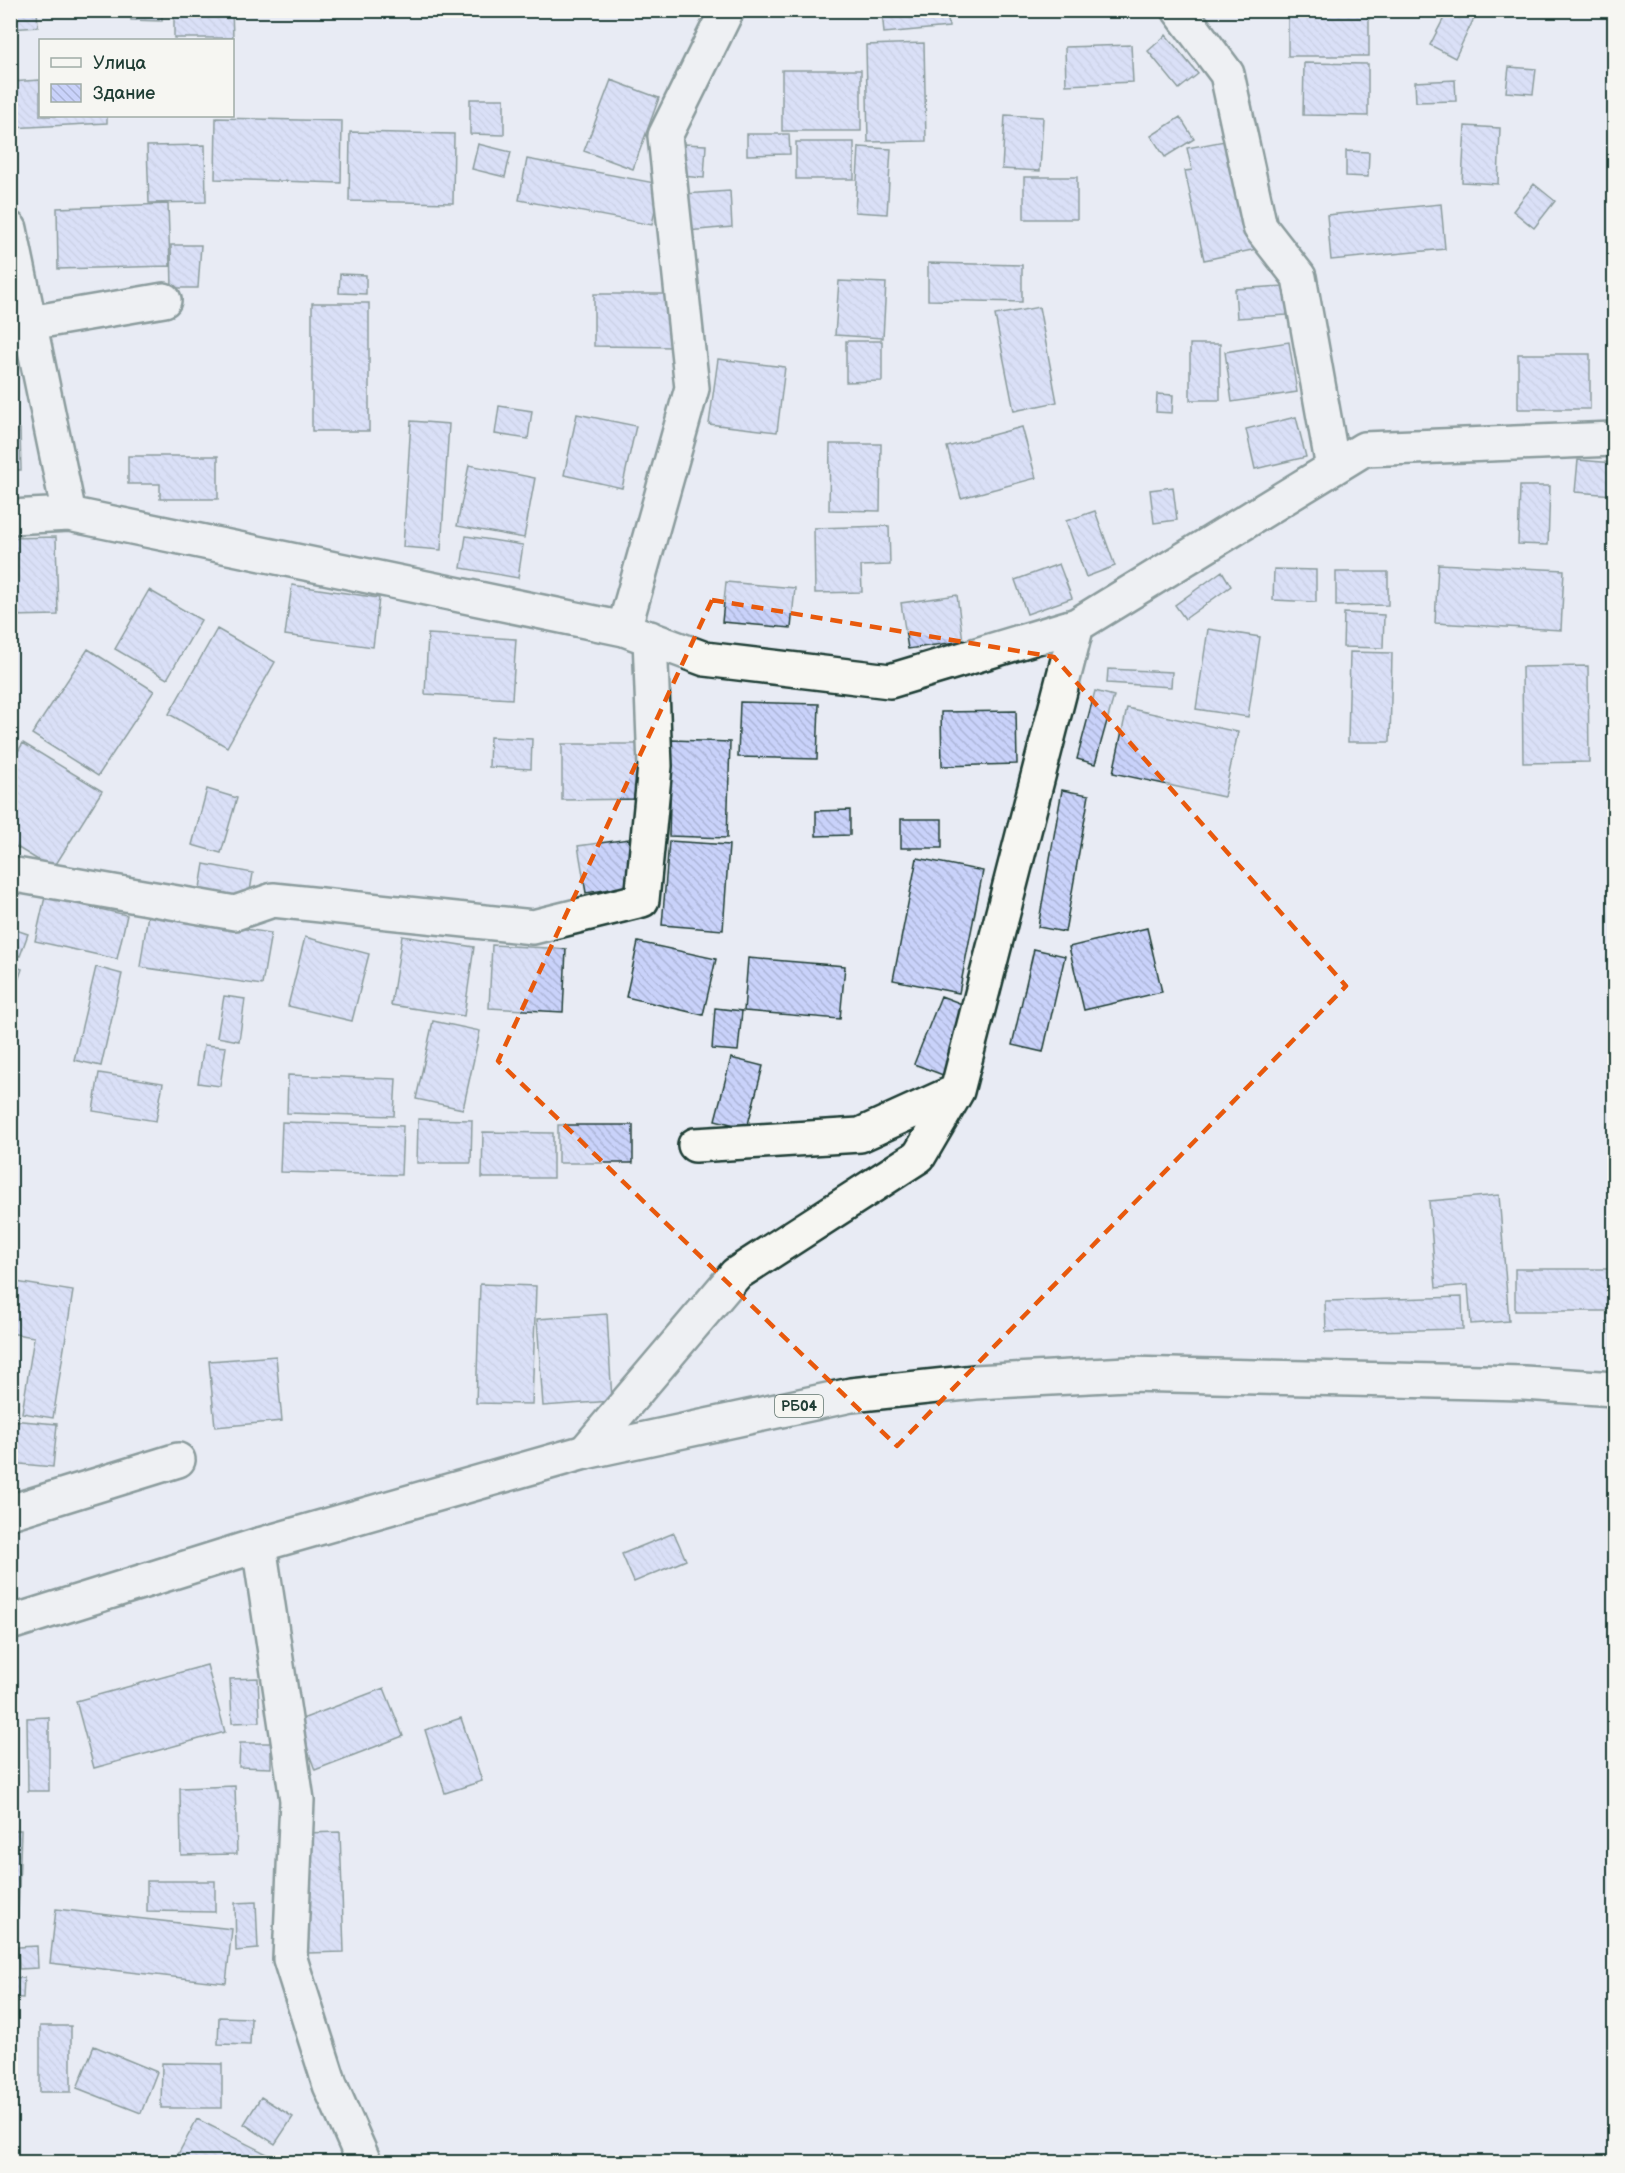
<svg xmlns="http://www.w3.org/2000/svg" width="1625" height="2173" viewBox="0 0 1625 2173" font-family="'Balsamiq Sans',sans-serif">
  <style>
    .building { fill: url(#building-back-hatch); stroke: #1f3d34; stroke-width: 1.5 }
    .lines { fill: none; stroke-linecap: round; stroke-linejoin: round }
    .minor-casing { stroke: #1f3d34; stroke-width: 38 }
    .major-casing { stroke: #1f3d34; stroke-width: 38 }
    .minor { stroke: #f6f6f2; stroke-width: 33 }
    .major { stroke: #f6f6f2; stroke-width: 33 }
    .marked { fill: none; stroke: #e8590c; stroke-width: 4.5; stroke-dasharray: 12 8; stroke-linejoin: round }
    .labels { text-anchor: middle; stroke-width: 5; stroke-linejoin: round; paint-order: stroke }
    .shield { fill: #f6f6f2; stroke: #60746d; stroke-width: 1.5 }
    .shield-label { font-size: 14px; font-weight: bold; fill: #1f3d34 }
  </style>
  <defs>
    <pattern id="building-back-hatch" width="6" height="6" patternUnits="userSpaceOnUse" patternTransform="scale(1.5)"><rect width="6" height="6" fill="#c9d2fa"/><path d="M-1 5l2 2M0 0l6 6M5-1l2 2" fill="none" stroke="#acb5d7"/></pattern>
  </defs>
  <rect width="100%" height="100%" fill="#e8ebf4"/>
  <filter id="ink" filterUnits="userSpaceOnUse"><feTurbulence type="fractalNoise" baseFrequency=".0167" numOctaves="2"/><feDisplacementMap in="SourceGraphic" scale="12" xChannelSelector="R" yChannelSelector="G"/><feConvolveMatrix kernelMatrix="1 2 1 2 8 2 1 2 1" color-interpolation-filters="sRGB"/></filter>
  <g filter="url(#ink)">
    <!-- building -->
    <path class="building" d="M10 10H37L38 27 10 29Z
      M132 10H162V21L131 20Z
      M174 10H232L233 38H174Z
      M882 10H947L949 27 884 33Z
      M1448 10H1478L1455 58 1430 45Z
      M1288 12H1369V56H1288Z
      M1166 35 1198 74 1179 89 1148 51Z
      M924 43 926 141 868 142 866 45Z
      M1131 45 1133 82 1066 85 1065 47Z
      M1304 63 1368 64V116L1303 115Z
      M1509 67 1536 69 1533 94 1506 92Z
      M782 70H861V131H782Z
      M40 80V116H107V123L10 128V82Z
      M611 80 659 98 633 169 584 151Z
      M1455 80 1456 101 1416 102 1415 82Z
      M470 99H504V135L470 134Z
      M1005 115 1043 117 1040 171 1002 169Z
      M1180 117 1194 139 1165 157 1151 136Z
      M216 118 342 121 341 183 215 179Z
      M1465 126 1500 128 1498 184 1462 182Z
      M350 132 454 134 453 203 349 201Z
      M747 134H789L790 154 747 155Z
      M1235 139 1257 249 1204 260 1185 171 1192 170 1187 148Z
      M796 142H854V179H796Z
      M478 144 511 152 505 177 472 169Z
      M683 144 706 145 704 178 681 176Z
      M205 145 206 202 149 203 147 146Z
      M859 147 891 149 887 214 855 212Z
      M1346 151 1369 152 1368 177 1346 176Z
      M527 159 660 184 652 225 519 200Z
      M1024 177H1077V219H1024Z
      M1534 184 1555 201 1534 228 1513 211Z
      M730 191 732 227 687 231 684 194Z
      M168 204 170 266 58 269 57 208Z
      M1441 204 1445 249 1331 260 1327 215Z
      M171 245H201L198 288H172Z
      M928 263 1022 265V302L928 300Z
      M340 274 366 275V294L339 293Z
      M839 281 886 283 883 338 835 335Z
      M1285 286 1287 315 1237 318 1235 289Z
      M594 294H677V347L594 346Z
      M312 303H369V431H312Z
      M1039 307 1057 402 1014 411 995 315Z
      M846 341H882V381L846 382Z
      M1289 342 1297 392 1232 402 1225 352Z
      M1190 344H1220V400H1190Z
      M1518 354H1590V409H1518Z
      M718 359 785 367 777 432 709 424Z
      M1157 394 1173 395 1172 413 1156 412Z
      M499 406 532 411 528 439 495 434Z
      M577 414 636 426 622 488 564 475Z
      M1296 417 1306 457 1255 469 1246 429Z
      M411 421 449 424 441 550 403 547Z
      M1022 427 1036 478 961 498 947 447Z
      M10 429H20L21 470H10Z
      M830 444H881L880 511 829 510Z
      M128 456H218V499H160V484H128Z
      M1578 460 1614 463V495L1575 492Z
      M469 465 535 478 524 538 457 526Z
      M1520 486H1550L1548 545 1518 544Z
      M1173 487 1177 520 1154 523 1150 490Z
      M1095 511 1115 566 1086 577 1066 521Z
      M889 526 890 565 861 566 862 592 815 593 814 528Z
      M466 536 523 545 518 578 461 568Z
      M56 537 58 615 10 616V538Z
      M1059 564 1072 598 1027 614 1015 580Z
      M1438 564 1564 570 1561 630 1435 623Z
      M1274 569 1316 570V602L1273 600Z
      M1222 571 1231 586 1185 619 1175 605Z
      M1336 572H1388V605L1336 606Z
      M726 582 795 588 791 628 722 622Z
      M292 585 379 598 373 647 285 635Z
      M149 590 201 620 167 679 115 649Z
      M957 595 963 641 908 649 901 603Z
      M1344 613 1384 615 1383 648 1343 647Z
      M217 629 275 662 227 747 169 714Z
      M1208 629 1260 637 1248 717 1196 709Z
      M428 634 516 639 512 699 425 694Z
      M88 649 154 691 98 776 32 734Z
      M1350 652 1392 653 1390 742H1348Z
      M1588 666 1589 762 1523 763 1522 667Z
      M1108 669 1172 672 1171 687 1107 683Z
      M1095 691 1114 696 1095 764 1077 759Z
      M740 702 819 704 817 759 738 757Z
      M1127 708 1238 732 1224 797 1113 773Z
      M1016 711 1017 764 942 766 941 712Z
      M490 737 532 739 531 769 489 767Z
      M672 740 730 742 727 838 669 836Z
      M23 743 102 791 53 869 10 843V764Z
      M562 744H644V799L562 800Z
      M207 789 237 798 221 853 192 845Z
      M1062 790 1089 795 1065 932 1038 927Z
      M850 810V835L816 836V811Z
      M901 819H942V848H901Z
      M629 839 636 885 586 893 578 846Z
      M669 841 729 845 723 930 662 925Z
      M917 858 983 871 959 993 893 980Z
      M204 864 253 873 248 903 199 894Z
      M45 897 127 915 117 959 35 941Z
      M148 914 271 933 262 985 140 967Z
      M10 928 28 934 20 956 10 953Z
      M1147 928 1162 992 1084 1010 1069 947Z
      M402 936 474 947 464 1016 391 1005Z
      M305 937 369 954 352 1021 288 1006Z
      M638 942 716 959 703 1015 626 997Z
      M492 945 566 949 563 1012 489 1008Z
      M1034 949 1065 956 1043 1052 1012 1045Z
      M748 958 845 966 840 1019 744 1011Z
      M10 965 22 969 10 1004Z
      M96 967 122 974 101 1066 74 1060Z
      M224 996 245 999 239 1041 217 1037Z
      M941 996 970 1007 943 1075 914 1064Z
      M715 1008 742 1011 738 1051 712 1049Z
      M433 1021 480 1031 463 1109 416 1099Z
      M204 1045 226 1047 220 1086 198 1083Z
      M731 1058 763 1066 747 1128 715 1120Z
      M99 1073 163 1083 156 1121 93 1111Z
      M288 1075 396 1079 394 1116 287 1113Z
      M418 1119 472 1120 471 1163H417Z
      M282 1122 403 1126 401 1175 280 1172Z
      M558 1125H633V1163H558Z
      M483 1132 553 1133V1178H482Z
      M1499 1195 1509 1321 1471 1324 1468 1285 1436 1288 1429 1201Z
      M1515 1269H1614V1311H1515Z
      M10 1281 73 1291 53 1418 22 1413 34 1337 10 1333Z
      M480 1284 536 1286 532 1404 476 1403Z
      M1462 1297 1463 1329 1326 1332 1325 1301Z
      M607 1314 612 1401 543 1406 537 1319Z
      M276 1356 282 1421 215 1427 209 1361Z
      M10 1420 57 1424 53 1467 10 1463Z
      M674 1533 686 1560 634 1582 622 1554Z
      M207 1665 225 1732 94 1768 76 1701Z
      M258 1678 260 1722 232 1723 230 1679Z
      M384 1688 403 1736 315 1770 297 1721Z
      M49 1717V1791H28L27 1718Z
      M461 1718 482 1781 445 1793 425 1730Z
      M240 1743H271V1768L239 1767Z
      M235 1786 237 1854 181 1855 180 1788Z
      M10 1830H21L18 1917H10Z
      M340 1832 344 1952 307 1953 304 1833Z
      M147 1881H215V1912L147 1911Z
      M256 1902 258 1949 236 1951 235 1903Z
      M56 1909 232 1929 226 1983 50 1963Z
      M37 1946 38 1968 19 1969 18 1947Z
      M10 1977 24 1978 23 1998 10 1997Z
      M219 2017 251 2018 250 2045 218 2044Z
      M40 2026H71V2092H40Z
      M94 2046 157 2072 141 2113 77 2088Z
      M162 2063 222 2064V2108H161Z
      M261 2097 293 2117 275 2144 244 2124Z
      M197 2119 283 2162H174Z"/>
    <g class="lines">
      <defs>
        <path id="minor" d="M1179 10 1227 74 1260 227 1299 277 1333 468
          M10 229 69 514
          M30 323 164 300
          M10 517 69 514 624 629 705 659 890 681 1077 625
          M624 629 692 388 665 136 727 10
          M10 874 235 913 273 900 533 927 642 900 655 766 650 638
          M695 1145 860 1135 957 1091
          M585 1452 736 1274 919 1156 957 1091 1077 625 1364 449 1614 439
          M10 1512 178 1460
          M259 1545 297 1800 290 1959 330 2085 364 2162"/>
        <path id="major" d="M10 1623 259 1545 585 1452 851 1395 975 1382 1127 1374 1524 1383 1614 1389"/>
      </defs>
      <!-- minor casing -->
      <use href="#minor" class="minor-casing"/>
      <!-- major casing -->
      <use href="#major" class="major-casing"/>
      <!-- minor -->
      <use href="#minor" class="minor"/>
      <!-- major -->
      <use href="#major" class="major"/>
    </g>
  </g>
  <!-- marked area -->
  <path d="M0 0H1625V2173H0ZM712 600 1054 657 1346 986 897 1446 498 1061Z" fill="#e8ebf4" fill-opacity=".55" fill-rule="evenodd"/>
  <path class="marked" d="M712 600 1054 657 1346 986 897 1446 498 1061Z"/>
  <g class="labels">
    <!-- shield labels -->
    <rect class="shield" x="775" y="1395" width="48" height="22" rx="4.5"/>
    <g class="shield-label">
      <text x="799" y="1411">РБ04</text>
    </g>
  </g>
  <!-- margin -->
  <rect width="1625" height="2173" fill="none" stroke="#f6f6f2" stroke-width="36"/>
  <rect x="18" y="18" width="1589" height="2137" fill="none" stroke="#1f3d34" stroke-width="2" filter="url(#ink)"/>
  <!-- legend -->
  <rect x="39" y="39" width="195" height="78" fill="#f6f6f2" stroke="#a0aca6" stroke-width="1.5"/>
  <rect x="51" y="58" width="30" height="9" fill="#f6f6f2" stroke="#a0aca6" stroke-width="1.5"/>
  <text x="93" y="69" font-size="18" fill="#1f3d34">Улица</text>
  <rect x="51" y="84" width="30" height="18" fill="url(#building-back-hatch)" stroke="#a0aca6" stroke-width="1.5"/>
  <text x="93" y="99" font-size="18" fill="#1f3d34">Здание</text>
</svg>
